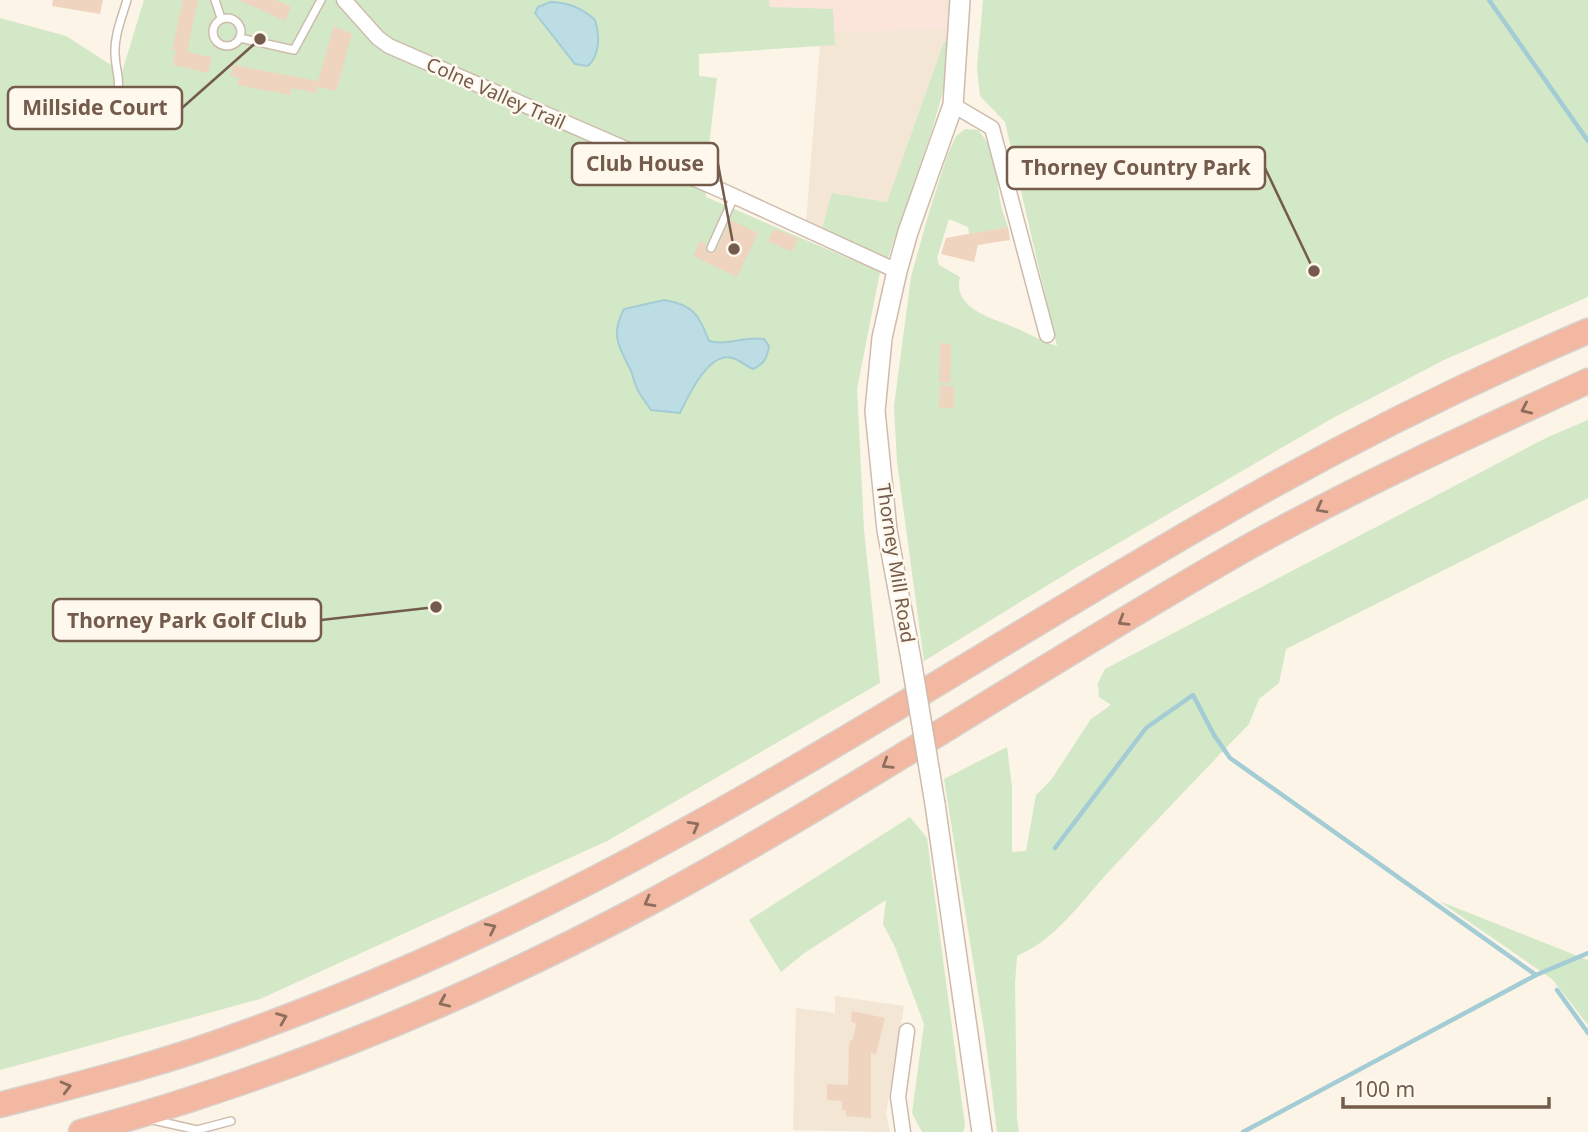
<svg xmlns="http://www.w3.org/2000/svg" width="1588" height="1132" viewBox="0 0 1588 1132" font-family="'Noto Sans',sans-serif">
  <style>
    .residential { fill: #f3e6d5 }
    .commercial { fill: #fbe5db }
    .green { fill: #d3e8c6 }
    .water { fill: #bcdde4; stroke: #a3ccd5; stroke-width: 2 }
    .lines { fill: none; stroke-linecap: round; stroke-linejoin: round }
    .stream { stroke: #a3ccd5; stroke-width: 4.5 }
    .building { fill: #efd4bf }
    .lane-casing { stroke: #cdbcad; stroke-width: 10 }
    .street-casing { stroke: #cdbcad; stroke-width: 17 }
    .secondary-casing { stroke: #cfbcab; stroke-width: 22 }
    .highway-casing { stroke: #d8d1cd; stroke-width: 27 }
    .lane { stroke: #fff; stroke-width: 7 }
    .street { stroke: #fff; stroke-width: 14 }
    .secondary { stroke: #fff; stroke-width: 19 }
    .highway { stroke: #f2b8a1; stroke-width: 24 }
    .secondary-bridge-casing { stroke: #cfbcab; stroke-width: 22; stroke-linecap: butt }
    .secondary-bridge { stroke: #fff; stroke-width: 19 }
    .oneway { stroke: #8d6e5d }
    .labels { text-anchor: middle; stroke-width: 5; stroke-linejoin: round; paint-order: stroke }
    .street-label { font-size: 19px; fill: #745b4c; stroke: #fef8ed }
    .leader { fill: none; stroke: #745b4c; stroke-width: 2.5 }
    .callout-dot { fill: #745b4c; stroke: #fef8ed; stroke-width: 2.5 }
    .callout { fill: #fef8ed; stroke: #745b4c; stroke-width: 2.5 }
    .callout-label { font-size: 21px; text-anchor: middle; font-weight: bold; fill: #745b4c }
  </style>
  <rect width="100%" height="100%" fill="#fbf4e7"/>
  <!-- residential -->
  <path class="residential" d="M769 0H954L950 42 944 43 887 202 833 193 822 229 806 223 820 45H835Z
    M835 996 904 1006 886 1114 890 1132 793 1130 796 1008 835 1013Z"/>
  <!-- commercial -->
  <path class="commercial" d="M704 0H945L948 29 705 36Z"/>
  <!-- green -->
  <path class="green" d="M144 0H769L770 7 833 9 835 45 699 54V76L717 78 705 178 706 197 880 272 857 389 864 530 880 683 607 841 260 999 0 1070V18L66 36 122 72Z
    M983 0H1588V297L1444 360 1331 419 1079 566 924 661 897 462 894 406 911 277 928 216 947 156 956 136 965 129 978 130C997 151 996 174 1000 200 1001 209 1005 218 1008 227L969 234 968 227 949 219 937 258 939 265 960 277C952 310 994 318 1016 328 1029 334 1043 342 1057 346L1005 122 980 96 977 67Z
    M944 42H950L943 92 932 130 888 258 822 229 832 193 887 202Z
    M1588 420V498L1286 649 1279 683 1259 699 1249 724C1204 771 1159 817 1115 865 1084 897 1059 938 1017 956L1015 983 1017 1119 1019 1132H997L985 1036 944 779 1007 747 1012 787V852L1026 851 1036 795 1051 780 1091 719 1111 705 1099 697 1098 683 1105 669 1548 437Z
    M910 817 927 838 965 1126 963 1132H922L912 1113 924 1024 895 947 883 924 886 900 803 954 781 972 749 920Z
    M1439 901 1588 960V1025L1552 979Z"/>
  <!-- water -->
  <path class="water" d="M550 2C568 2 582 8 595 20 600 35 600 55 588 66L575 64 535 13 538 7Z
    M664 300C694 305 698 314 709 341 727 346 745 336 764 339L769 346C767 358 764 364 753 369 746 366 740 360 732 358 709 351 688 396 680 413L651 410C646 402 639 395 636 386 634 381 633 376 631 371 619 346 610 336 624 309Z"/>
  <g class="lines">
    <!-- stream -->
    <path class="stream" d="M1489 0 1588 141
      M1055 848 1146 728 1193 695 1214 735 1230 758 1536 975
      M1557 990 1588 1033
      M1243 1132 1536 975 1588 953"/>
  </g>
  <!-- building -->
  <path class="building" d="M53 0H103L100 14 52 6Z
    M183 0H198L187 52 212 57 208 73 173 65 176 50H172Z
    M239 0H276L291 7 285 21Z
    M334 26 352 34 336 91 318 87 316 93 291 88V95L237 85 239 78 231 76 233 65 318 81Z
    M731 220 758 233 737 277 693 256 700 241 706 244 705 249 708 253H715Z
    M1008 227 1010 240 978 245 974 262 941 254 946 238Z
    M774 229 798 238 792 252 768 241Z
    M940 343 951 344 950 383 939 382Z
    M940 385 954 386V408H939Z
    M852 1011 885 1018 876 1054 871 1053V1118L846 1116V1110H842V1101L827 1100V1084L848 1085 849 1046 850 1041 853 1039 856 1024 851 1021Z"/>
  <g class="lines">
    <defs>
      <path id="lane" d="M215 0 221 18
        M213 32a14 14 0 1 1 28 0a14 14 0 1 1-28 0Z
        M240 38 294 50 321 0
        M110 107C125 82 116 79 115 54 114 36 122 17 127 0
        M711 248 734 197
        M153 1120 197 1130 231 1121"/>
      <path id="street" d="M344 0 378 38 389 46 725 192 897 271
        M953 105 992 128 1047 335
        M903 1132 898 1097 907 1031"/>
      <path id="secondary" d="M911 659 887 530 875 411 882 338 897 271 908 232 953 105 960 0
        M935 804 982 1132"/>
      <path id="highway" d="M0 1105C80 1084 162 1064 239 1035 389 981 537 912 677 835 862 734 1038 619 1222 514 1338 447 1464 384 1588 331
        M81 1132C272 1080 457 1004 632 912 842 801 1039 666 1245 549 1356 487 1472 434 1588 381"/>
    </defs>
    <!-- lane casing -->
    <use href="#lane" class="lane-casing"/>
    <!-- street casing -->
    <use href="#street" class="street-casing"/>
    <!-- secondary casing -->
    <use href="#secondary" class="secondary-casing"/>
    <!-- highway casing -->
    <use href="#highway" class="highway-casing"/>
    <!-- lane -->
    <use href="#lane" class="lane"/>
    <!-- street -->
    <use href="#street" class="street"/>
    <!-- secondary -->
    <use href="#secondary" class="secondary"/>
    <!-- highway -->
    <use href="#highway" class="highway"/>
    <defs>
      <path id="secondary-bridge" d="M911 659 935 804"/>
    </defs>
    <!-- secondary-bridge casing -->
    <use href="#secondary-bridge" class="secondary-bridge-casing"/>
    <!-- secondary-bridge -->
    <use href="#secondary-bridge" class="secondary-bridge"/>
  </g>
  <!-- one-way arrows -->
  <defs><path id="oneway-chevron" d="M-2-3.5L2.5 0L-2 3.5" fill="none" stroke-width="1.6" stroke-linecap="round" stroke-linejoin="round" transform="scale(1.75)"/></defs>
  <g class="oneway">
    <use href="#oneway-chevron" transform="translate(1526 409) rotate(155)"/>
    <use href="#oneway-chevron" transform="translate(1321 508) rotate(152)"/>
    <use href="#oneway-chevron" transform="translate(1123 621) rotate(149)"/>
    <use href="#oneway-chevron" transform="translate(887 764) rotate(148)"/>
    <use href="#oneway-chevron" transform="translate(694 826) rotate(-29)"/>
    <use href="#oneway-chevron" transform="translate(649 902) rotate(151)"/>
    <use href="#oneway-chevron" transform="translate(491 928) rotate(-26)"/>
    <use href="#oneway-chevron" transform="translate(444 1002) rotate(156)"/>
    <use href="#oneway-chevron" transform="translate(282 1018) rotate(-22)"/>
    <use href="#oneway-chevron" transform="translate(66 1087) rotate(-15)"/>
  </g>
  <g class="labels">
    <!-- street labels -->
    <g class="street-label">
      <text transform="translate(496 93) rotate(24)" y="7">Colne Valley Trail</text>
      <text transform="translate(896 563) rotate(81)" y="7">Thorney Mill Road</text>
    </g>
  </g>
  <!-- callouts -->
  <path class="leader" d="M260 39L182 108M734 249L718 164M1314 271L1265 168M436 607L321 620"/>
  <g class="callout-dot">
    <circle cx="260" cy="39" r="7"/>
    <circle cx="734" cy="249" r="7"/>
    <circle cx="1314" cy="271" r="7"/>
    <circle cx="436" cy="607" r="7"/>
  </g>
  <g class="callout">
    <rect x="8" y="87" width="174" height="42" rx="7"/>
    <rect x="572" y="143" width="146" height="42" rx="7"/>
    <rect x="1007" y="147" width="258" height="42" rx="7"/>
    <rect x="53" y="599" width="268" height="42" rx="7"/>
  </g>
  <g class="callout-label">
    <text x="95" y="115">Millside Court</text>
    <text x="645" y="171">Club House</text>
    <text x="1136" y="175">Thorney Country Park</text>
    <text x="187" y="628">Thorney Park Golf Club</text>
  </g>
  <!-- scale -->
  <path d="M1343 1097v10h206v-10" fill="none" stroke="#745b4c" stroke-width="3.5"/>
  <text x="1354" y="1097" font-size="21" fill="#745b4c" stroke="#fef8ed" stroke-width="5" paint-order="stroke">100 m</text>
</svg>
